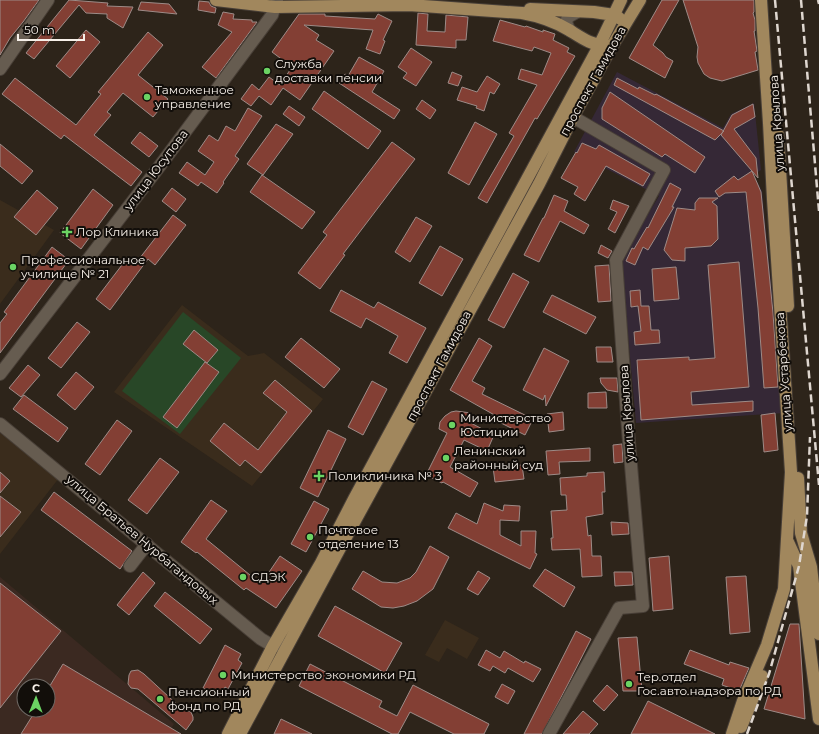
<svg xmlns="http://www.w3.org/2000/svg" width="819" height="734" viewBox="0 0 819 734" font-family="Montserrat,sans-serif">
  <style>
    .commercial { fill: #352836 }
    .industrial { fill: #3b2921; fill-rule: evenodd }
    .built { fill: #3a2c1c }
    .green { fill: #284727 }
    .building { fill: #833f34; stroke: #9d8b87 }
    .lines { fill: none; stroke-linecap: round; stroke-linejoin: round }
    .minor-casing { stroke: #483f37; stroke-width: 14 }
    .major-casing { stroke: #483f37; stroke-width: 14 }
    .minor { stroke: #665c50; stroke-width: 12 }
    .major { stroke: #a1875d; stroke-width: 12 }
    .rail { stroke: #dfd7d0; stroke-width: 2.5; stroke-dasharray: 8 4; stroke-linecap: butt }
    .poi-dot { fill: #6bd363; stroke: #120e0a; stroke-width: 1.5 }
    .labels { text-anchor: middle; stroke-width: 4; stroke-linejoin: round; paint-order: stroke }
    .poi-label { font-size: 12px; fill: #f7f0e9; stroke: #120e0a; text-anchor: start }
    .street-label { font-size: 12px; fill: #f7f0e9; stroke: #120e0a }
  </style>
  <rect width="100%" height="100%" fill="#2d241a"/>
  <!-- commercial -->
  <path class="commercial" d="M617 72 723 128 731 114 754 103 761 170 755 174 752 172 762 191 784 413 636 423 621 259 659 196 574 152Z"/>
  <!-- industrial -->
  <path class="industrial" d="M0 577 174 724 168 734H0ZM24 686H48V710H24Z"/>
  <!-- built -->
  <path class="built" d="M0 200 54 230 0 304Z
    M182 305 248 356 264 353 323 399 252 486 114 392Z
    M0 433 59 478 0 554Z
    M445 620 479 638 467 659 447 648 439 662 425 655Z"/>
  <!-- green -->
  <path class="green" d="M183 312 241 358 180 434 122 391Z"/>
  <!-- building -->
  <path class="building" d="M0 0H39L23 22 10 38 0 55Z
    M69 0 108 3 107 6 133 7 123 28 107 18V14L86 13 79 5 34 59 26 53Z
    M662 0H679L653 45 663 53 666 57 673 61 665 78 629 58Z
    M683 0H754V12L753 13 755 20V31H754L757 51 755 52 758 70 722 81 710 78 704 74 698 63 697 57 698 47Z
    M199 1 209 2 211 6 216 8 215 13 198 10Z
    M141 2 169 4 177 14 138 10Z
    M223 12 234 14 233 19 252 20V22H257L216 78 202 67 232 32 218 25Z
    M418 13 428 14 427 31 445 32 446 15 468 17 466 40H456V48L416 45Z
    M299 14H325V16L375 19 378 14 392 21 383 40 385 41 380 54 366 49 373 30 304 25 319 35 316 40 334 51 300 100 283 88 271 105 259 96 251 106 241 99 252 84 259 90 269 77 280 85 292 67 272 52Z
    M500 20 525 27 526 26 543 32V30L555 34 553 40 569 48 567 52 575 56 537 119 535 118 487 203 478 198 514 136 509 133 537 85 518 79 521 69 542 75 551 53 534 47 532 51 493 41Z
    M86 30 100 42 70 78 56 66Z
    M148 32 163 45 138 75 168 99 153 117 123 93 107 112 111 115 94 135 142 172 131 186 64 135 61 139 2 94 15 78 76 125 101 94 98 92Z
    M411 48 432 62 416 86 403 78 407 73 398 67Z
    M359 57 384 71 372 92 400 110 394 119 339 83 345 74 348 76Z
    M452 72 462 76 458 86 448 83Z
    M487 76 500 84 494 94 490 92 484 111 476 108 477 106 457 100 462 87 477 92Z
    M617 78 638 89 639 87 655 95 656 94 724 131 715 140 614 85Z
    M324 91 381 131 368 149 312 109Z
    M610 92 705 157 695 173 665 154 662 157 602 119V108Z
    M422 100 436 110 430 119 416 109Z
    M753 104 755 117 734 129 756 158 758 178 721 135 732 115Z
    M289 106 305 117 299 126 283 114Z
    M248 108 262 116 235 156 239 159 223 182 224 183 217 193 201 182 198 186 179 173 187 162 205 175 214 162 198 151 209 135 218 141 226 126 235 131Z
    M475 122 497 134 469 185 448 173Z
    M276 124 293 134 263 175 247 164Z
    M140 132 158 146 149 157 131 143Z
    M392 142 415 159 343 254 345 255 320 289 298 273 327 235 323 232Z
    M582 143 596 149 599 145 650 174 643 186 606 166 585 201 574 194 578 187 561 178 576 152 577 153Z
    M0 144 33 171 22 184 0 166Z
    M752 171 761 192 773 313 778 387 764 388 758 308 746 192 725 193 719 197 715 191 734 176 738 180Z
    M262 175 315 212 302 229 250 192Z
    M670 183 681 189 672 207H674L648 250 643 247 635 265 626 261 632 248 634 249 647 227 648 228Z
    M172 188 186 199 176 212 162 201Z
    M93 189 113 205 81 249 60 233Z
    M37 190 58 208 36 235 14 217Z
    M554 195 568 201 564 211 589 225 584 234 560 221 539 262 524 255 543 218H544Z
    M699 198H718L712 202 717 206 718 239 711 246 685 248V261L672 260 664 250 677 208 695 210V203Z
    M613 200 629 206 615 233 608 229 617 212 610 209Z
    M173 215 186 225 155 265 148 259 110 310 96 299 128 257 136 263Z
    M416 217 432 226 410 262 395 252Z
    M601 245 612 251 608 258 598 253Z
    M440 246 463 259 442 296 419 283Z
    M52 247 69 260 0 353V323L7 314 4 312Z
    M739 262 749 387 691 392 692 405 753 401V411L641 420 637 360 689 357V360L715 358 708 265Z
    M609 265 611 301 598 302 595 266Z
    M676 267 679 299 654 301 652 269Z
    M513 273 529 282 504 328 488 320Z
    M341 290 374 308 378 302 426 328 407 363 389 353 398 336 366 318 361 328 330 311Z
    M640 290 641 306H649L651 330H659L660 343 635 345 634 332 641 331 638 306 631 307 630 291Z
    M552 295 596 317 586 334 543 312Z
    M77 322 90 332 61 368 48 358Z
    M194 330 218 350 207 363 183 344Z
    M301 338 340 369 324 388 285 357Z
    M479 338 492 346 472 381 485 388 482 394 533 419 525 435 489 417V415L498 417 450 390Z
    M596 347H611L613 362H597Z
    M544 348 569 361 546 406 545 395 543 400 523 390Z
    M205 362 219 372 177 428 163 417Z
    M28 365 40 375 21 397 9 388Z
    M76 372 94 387 75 410 57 395Z
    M600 378H617L618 392 607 390 601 383Z
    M275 380 312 411 261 473 245 460 240 466 210 441 224 423 258 450 287 412 263 393Z
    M372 381 387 389 363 435 348 427Z
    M606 392 607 408H588V393Z
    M24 395 68 428 58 442 13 409Z
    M456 411 471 413 467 421 494 435 487 451 464 440 450 467 478 483 470 497 443 482 442 483 426 475 447 433 439 429 440 422 445 416 451 412Z
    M563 412 564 430 549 432 547 414Z
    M775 413 778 450 764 452 761 415Z
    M117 420 132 431 100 475 85 464Z
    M328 430 346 439 318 497 300 488Z
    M622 444 623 462 614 463 613 445Z
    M590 448V461L559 462 560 474 548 475 546 451Z
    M160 458 179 472 147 514 128 500Z
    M522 465 524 479 495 482 493 467Z
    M0 472 10 481 0 493Z
    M604 472 605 492H602L603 514 586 517 588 536 591 535 592 556H601L602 576 582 577 580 549 552 550 551 538H553L551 511 567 510 566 495H561L560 478 587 476V473Z
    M54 492 132 551 120 569 41 510Z
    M0 496 21 512 0 537Z
    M211 500 227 511 206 539 261 584 280 556 302 571 276 608 246 588 244 590 197 552 196 553 181 542Z
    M314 501 329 509 306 552 291 544Z
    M484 503 503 511 504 505 520 506 519 521 500 520V535L521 546V531H536L535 553 537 554 530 569 448 528 456 513 477 524Z
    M611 522 628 523 629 534 612 535Z
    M430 546 449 557 433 589 417 601 404 606 393 608 381 607 352 589 363 571 382 582 397 583 410 578 416 572Z
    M669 556 673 609 653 611 649 558Z
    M545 569 575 587 564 607 533 586Z
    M478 571 490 578 478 595 467 589Z
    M143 572 155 583 129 615 117 605Z
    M614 572H632L633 585 615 586Z
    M746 576 750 632 730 634 726 577Z
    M0 583 61 631 0 708Z
    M165 592 212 629 200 644 154 606Z
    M335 606 402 643 385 673 318 636Z
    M790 624H799L805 719 764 709Z
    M576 631 591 639 568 684 542 734H524Z
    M637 637 642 691H623L618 638Z
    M225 645 241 654 238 660 242 663 228 689 225 687 220 697 203 688Z
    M486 650 500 658 504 651 524 663 525 661 541 669 533 682 508 668 505 673 493 666 490 671 478 665Z
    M690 650 729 665 730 662 749 668 739 691 722 685 724 679 684 664Z
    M63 664 181 734H21L36 710H48V689Z
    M310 664 382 701 379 707 397 716 413 685 489 724 484 734H454L410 712 398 734H392L299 686Z
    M138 670 144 674 182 709 191 712 193 717V720L186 730 138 689 131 688 128 684 129 675 131 671Z
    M502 684 515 691 508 704 495 697Z
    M607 685 618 695 604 711 593 701Z
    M648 701 715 734H631Z
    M583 711 598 724 589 734H563Z
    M281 719 312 734H274Z"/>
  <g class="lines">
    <defs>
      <path id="minor" d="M569 30 566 22 568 17 577 12
        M0 69 48 0
        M0 374 159 167 272 15 277 0
        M0 424 261 639 273 646 283 645
        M130 566 147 544
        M549 734 619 608 643 606 628 430 616 260 664 170 573 117"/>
      <path id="major" d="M216 0 275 7 409 5 522 13C539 16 554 21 569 30 582 38 591 45 607 46
        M530 9 594 12 614 15 619 18
        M778 135 788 306
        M798 478 801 533 811 567 819 634
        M788 542 799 566 819 719
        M741 727 762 676
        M228 734 273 646 321 563 354 499 599 46 621 0
        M240 734 339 550 539 184 573 117 612 46 640 0
        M732 734 743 701 767 645 784 589 791 472 773 199 769 123 761 0"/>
    </defs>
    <!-- minor casing -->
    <use href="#minor" class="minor-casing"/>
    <!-- major casing -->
    <use href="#major" class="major-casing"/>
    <!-- minor -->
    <use href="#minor" class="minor"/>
    <!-- major -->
    <use href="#major" class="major"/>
    <!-- rail -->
    <path class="rail" d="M775 0 819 485
      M801 0 819 211
      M818 0 819 4
      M747 734 769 674 799 566 807 516 810 437"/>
  </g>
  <!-- markers -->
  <g class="poi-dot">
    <circle cx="267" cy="71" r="4"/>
    <circle cx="147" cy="97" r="4"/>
    <path d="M65 226h4v4h4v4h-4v4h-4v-4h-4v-4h4z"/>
    <circle cx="13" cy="267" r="4"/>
    <circle cx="452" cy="425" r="4"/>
    <circle cx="446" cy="458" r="4"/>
    <path d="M317 470h4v4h4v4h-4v4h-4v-4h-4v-4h4z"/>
    <circle cx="310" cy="537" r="4"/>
    <circle cx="243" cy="577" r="4"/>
    <circle cx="223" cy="675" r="4"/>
    <circle cx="629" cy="684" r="4"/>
    <circle cx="160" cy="699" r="4"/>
  </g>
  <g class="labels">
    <!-- poi labels -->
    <g class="poi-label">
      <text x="275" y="68">Служба<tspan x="275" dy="14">доставки пенсии</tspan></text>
      <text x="155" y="94">Таможенное<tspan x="155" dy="14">управление</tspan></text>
      <text x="76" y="236">Лор Клиника</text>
      <text x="21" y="264">Профессиональное<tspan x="21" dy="14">училище № 21</tspan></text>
      <text x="460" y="422">Министерство<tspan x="460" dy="14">Юстиции</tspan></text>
      <text x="454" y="455">Ленинский<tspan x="454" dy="14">районный суд</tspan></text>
      <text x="328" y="480">Поликлиника № 3</text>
      <text x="318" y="534">Почтовое<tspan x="318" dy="14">отделение 13</tspan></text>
      <text x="251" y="581">СДЭК</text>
      <text x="231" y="679">Министерство экономики РД</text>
      <text x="637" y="681">Тер.отдел<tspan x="637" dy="14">Гос.авто.надзора по РД</tspan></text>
      <text x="168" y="696">Пенсионный<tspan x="168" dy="14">фонд по РД</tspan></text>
    </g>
    <!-- street labels -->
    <g class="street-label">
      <text transform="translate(593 81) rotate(-61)" y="4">проспект Гамидова</text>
      <text transform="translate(777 123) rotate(-94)" y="4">улица Крылова</text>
      <text transform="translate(156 170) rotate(-53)" y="4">улица Юсупова</text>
      <text transform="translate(439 366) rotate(-62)" y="4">проспект Гамидова</text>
      <text transform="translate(784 372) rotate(-94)" y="4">улица Устарбекова</text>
      <text transform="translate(627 413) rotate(-94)" y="4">улица Крылова</text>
      <text transform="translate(142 540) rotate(40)" y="4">улица Братьев Нурбагандовых</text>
    </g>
  </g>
  <!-- north arrow -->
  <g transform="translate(36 698) rotate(1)"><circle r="19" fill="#120e0a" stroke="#6e6863"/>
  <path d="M0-3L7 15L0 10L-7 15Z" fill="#6bd363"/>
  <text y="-6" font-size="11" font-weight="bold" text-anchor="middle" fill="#f7f0e9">С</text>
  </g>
  <!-- scale -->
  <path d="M18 34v6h66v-6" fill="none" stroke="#f7f0e9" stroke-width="2"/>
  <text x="24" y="34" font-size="12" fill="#f7f0e9" stroke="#120e0a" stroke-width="3" paint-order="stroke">50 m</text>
</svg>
